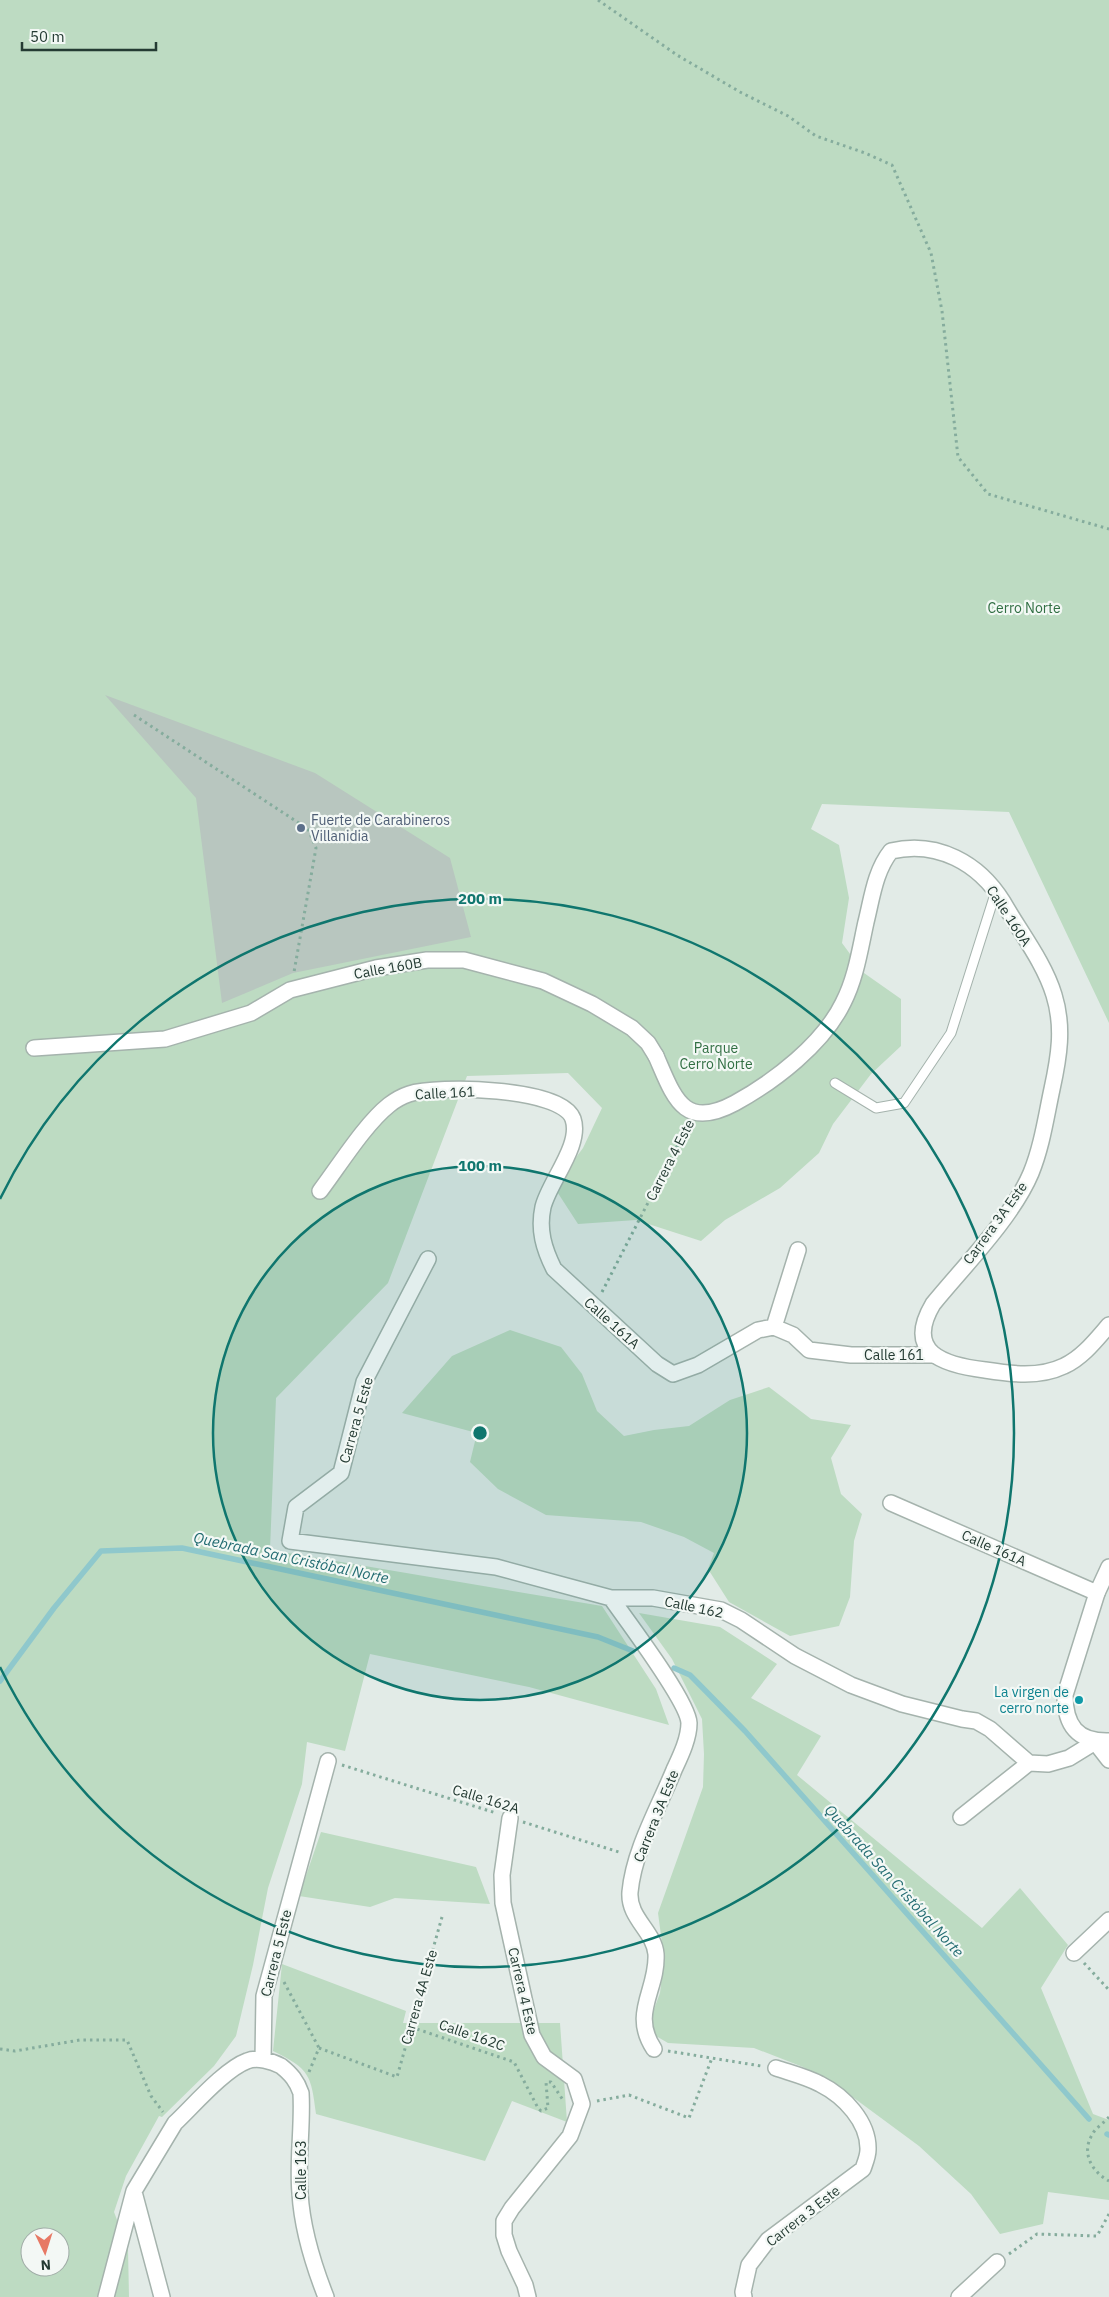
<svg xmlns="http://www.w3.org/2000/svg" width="1109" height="2297" viewBox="0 0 1109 2297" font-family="'IBM Plex Sans',sans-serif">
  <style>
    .green { fill: #bddbc2; fill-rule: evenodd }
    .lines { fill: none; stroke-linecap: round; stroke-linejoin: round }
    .stream { stroke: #8fc8cc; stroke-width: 5.5 }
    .building { fill: #b8c6bf }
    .service-casing { stroke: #a5b3ad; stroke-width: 11 }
    .minor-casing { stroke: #a5b3ad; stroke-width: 18 }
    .tertiary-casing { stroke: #a5b3ad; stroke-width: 18 }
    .path { stroke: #85ac9d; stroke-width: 3; stroke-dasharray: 2.5 4; stroke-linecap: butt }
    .service { stroke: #fff; stroke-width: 9 }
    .minor { stroke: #fff; stroke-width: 15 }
    .tertiary { stroke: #fff; stroke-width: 15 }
    .ring { fill: none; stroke: #0f766e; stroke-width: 2.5 }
    .service-dot { fill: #5c6f8a; stroke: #f3f8f5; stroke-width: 2 }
    .culture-dot { fill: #0f9aa8; stroke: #f3f8f5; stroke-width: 2 }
    .labels { text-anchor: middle; stroke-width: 4.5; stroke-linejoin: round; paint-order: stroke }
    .park-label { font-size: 14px; fill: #316f43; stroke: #f3f8f5 }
    .service-label { font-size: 14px; fill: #4e5e75; stroke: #f3f8f5; text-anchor: start }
    .street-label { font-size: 14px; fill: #243b33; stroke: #f3f8f5 }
    .culture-label { font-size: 14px; fill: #0d838f; stroke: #f3f8f5; text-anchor: end }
    .water-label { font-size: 15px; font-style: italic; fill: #236c72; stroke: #f3f8f5 }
    .centre { fill: #0f766e; stroke: #f3f8f5; stroke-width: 2.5 }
    .ring-label { font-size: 15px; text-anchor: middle; font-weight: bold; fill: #0f766e; stroke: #f3f8f5; stroke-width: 4.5; stroke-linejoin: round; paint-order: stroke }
  </style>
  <rect width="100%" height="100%" fill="#e2ebe7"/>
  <!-- green -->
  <path class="green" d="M0 0H1109V1023L1009 812 822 804 811 829 839 845 849 898 842 943 864 973 901 999V1046L871 1074 833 1124 819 1153 780 1188 725 1220 701 1241 636 1220 578 1224 554 1187 583 1148 602 1108 568 1073 467 1076 388 1283 276 1398 270 1550 602 1606 656 1689 669 1725 529 1687 370 1654 345 1751 307 1742 302 1784 268 1888 253 1965 236 2036 214 2066 162 2117 159 2116 126 2176 114 2212 128 2249 129 2297H0ZM30 2237H60V2267H30Z
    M510 1330 561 1347 582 1374 597 1411 624 1436 654 1430 689 1426 730 1400 769 1387 811 1419 851 1425 831 1458 841 1494 862 1514 854 1541 850 1597 839 1626 790 1636 729 1602 708 1569 714 1553 684 1537 641 1522 546 1515 498 1489 470 1462 477 1433 402 1413 452 1356Z
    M639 1613 720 1627 777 1664 751 1698 821 1736 797 1775 982 1928 1020 1888 1068 1945 1041 1988 1093 2114 1109 2120V2200L1048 2192 1043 2224 1000 2234 971 2194 919 2146 835 2084 803 2067 754 2048 668 2043 656 2036 650 2020 660 1993 664 1958 658 1913 703 1787 704 1754 702 1719 672 1659Z
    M321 1832 476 1867 490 1904 395 1898 370 1907 299 1896Z
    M282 1964 406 2011 403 2023H560L567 2122 512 2101 485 2161 316 2114C311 2075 310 2069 273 2051Z"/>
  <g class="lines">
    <!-- stream -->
    <path class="stream" d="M674 1668 690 1675 745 1731 1089 2119
      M0 1681 54 1608 101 1551 182 1548 598 1637 633 1651
      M1107 2134 1109 2135"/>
  </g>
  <!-- building -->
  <path class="building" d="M105 695 315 773 450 858 471 937 293 973 222 1003 196 798Z"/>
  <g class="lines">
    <defs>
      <path id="service" d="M835 1083 876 1108 904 1103 951 1033 996 891"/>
      <path id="minor" d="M34 1048 165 1039 251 1013 290 990 376 968 427 960H464L543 981 592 1004 632 1028 648 1043 656 1056
        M320 1191C339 1166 365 1124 389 1105 394 1101 403 1096 409 1094 437 1085 562 1087 573 1119 582 1145 549 1182 543 1207 538 1230 544 1249 554 1269L657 1364 673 1374 698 1365 758 1330 774 1327
        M428 1259 364 1382 341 1473 296 1507 290 1541 496 1567 611 1598H653L721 1610 741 1620 795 1656 851 1685 902 1704 962 1719 976 1721 990 1729 1029 1763 1048 1764 1069 1758 1095 1742 1109 1760
        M774 1327 793 1335 809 1350 851 1355H933
        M774 1327 798 1250
        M891 1503 1097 1593
        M611 1598C627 1621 688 1701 689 1723 689 1739 680 1757 674 1770 658 1809 634 1850 630 1892 628 1918 654 1931 656 1954 658 1990 630 2013 654 2049
        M961 1817 1029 1763
        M510 1818 502 1875 503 1903 532 2035 544 2057 574 2079 582 2104 570 2136 512 2208 504 2221V2235L509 2251 525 2285 528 2297
        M1074 1953 1109 1920
        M263 2060 264 1996 328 1761
        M134 2192 162 2297
        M106 2297 134 2191 175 2123C193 2106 225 2069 247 2061 257 2057 272 2061 281 2066 291 2074 297 2081 301 2093 303 2126 297 2160 300 2193 302 2228 313 2264 326 2297
        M744 2297 743 2292 749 2265 768 2240 863 2169C865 2163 868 2156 868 2150 869 2122 844 2096 820 2084 807 2077 791 2073 776 2068
        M959 2297 997 2262"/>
      <path id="tertiary" d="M656 1056C674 1097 683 1131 735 1103 775 1081 823 1044 843 1003 856 978 860 949 866 922 872 898 875 871 891 851 937 840 979 863 1003 902 1020 932 1044 962 1054 995 1064 1027 1059 1057 1052 1089 1046 1117 1042 1146 1031 1173 1012 1218 964 1266 933 1304 904 1353 944 1365 985 1370 1011 1374 1039 1378 1064 1366 1082 1358 1096 1340 1109 1325
        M1109 1567 1097 1593 1065 1695C1065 1725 1077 1742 1109 1741"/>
    </defs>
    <!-- service casing -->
    <use href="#service" class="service-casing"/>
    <!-- minor casing -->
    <use href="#minor" class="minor-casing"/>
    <!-- tertiary casing -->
    <use href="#tertiary" class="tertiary-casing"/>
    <!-- path -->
    <path class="path" d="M598 0 677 55 740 92 788 116 816 136 865 153 892 165 931 253 942 311 958 457 988 494 1109 529
      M134 715 308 829 316 848 294 972
      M602 1292 687 1127
      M342 1765 496 1813
      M523 1822 622 1853
      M1084 1963 1109 1990
      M284 1982 319 2048
      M411 2027 514 2062 538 2108 541 2111 548 2108 546 2082H551L563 2100
      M0 2049 15 2051 80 2040H127L151 2096 163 2112
      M668 2051 761 2066
      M309 2072 319 2048 397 2077 442 1917
      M597 2101 629 2095 689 2118 712 2058
      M1109 2117C1104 2123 1095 2128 1092 2135 1081 2153 1092 2172 1109 2181
      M1009 2254 1037 2234 1097 2236 1109 2214"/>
    <!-- service -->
    <use href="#service" class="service"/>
    <!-- minor -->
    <use href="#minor" class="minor"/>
    <!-- tertiary -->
    <use href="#tertiary" class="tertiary"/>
  </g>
  <!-- distance rings -->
  <circle cx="480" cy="1433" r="267" fill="#0f766e" fill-opacity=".12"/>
  <g class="ring">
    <circle cx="480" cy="1433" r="267"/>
    <path d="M0 1199A534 534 0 1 1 0 1667"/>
  </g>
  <!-- markers -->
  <circle class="service-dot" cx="301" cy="828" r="5"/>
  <circle class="culture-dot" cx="1079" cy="1700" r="5"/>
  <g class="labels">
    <!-- park labels -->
    <g class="park-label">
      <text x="1024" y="613">Cerro Norte</text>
      <text x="716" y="1053">Parque<tspan x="716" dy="16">Cerro Norte</tspan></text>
    </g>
    <!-- service labels -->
    <g class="service-label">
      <text x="311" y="825">Fuerte de Carabineros<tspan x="311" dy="16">Villanidia</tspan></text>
    </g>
    <!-- street labels -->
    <g class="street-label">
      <text transform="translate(1009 916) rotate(57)" y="5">Calle 160A</text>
      <text transform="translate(388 968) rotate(-10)" y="5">Calle 160B</text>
      <text transform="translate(445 1093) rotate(-3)" y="5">Calle 161</text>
      <text transform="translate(670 1160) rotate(-63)" y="5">Carrera 4 Este</text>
      <text transform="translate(995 1223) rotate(-54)" y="5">Carrera 3A Este</text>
      <text transform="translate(612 1323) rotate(42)" y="5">Calle 161A</text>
      <text x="894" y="1360">Calle 161</text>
      <text transform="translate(356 1420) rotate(-74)" y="5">Carrera 5 Este</text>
      <text transform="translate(994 1548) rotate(24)" y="5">Calle 161A</text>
      <text transform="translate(694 1607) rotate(12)" y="5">Calle 162</text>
      <text transform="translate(486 1799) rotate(17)" y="5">Calle 162A</text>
      <text transform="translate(656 1816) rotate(-68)" y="5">Carrera 3A Este</text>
      <text transform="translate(276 1953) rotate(-76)" y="5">Carrera 5 Este</text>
      <text transform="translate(523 1991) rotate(77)" y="5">Carrera 4 Este</text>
      <text transform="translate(419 1997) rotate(-74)" y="5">Carrera 4A Este</text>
      <text transform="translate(472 2035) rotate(19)" y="5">Calle 162C</text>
      <text transform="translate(301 2170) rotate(-90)" y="5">Calle 163</text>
      <text transform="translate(803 2216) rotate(-38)" y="5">Carrera 3 Este</text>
    </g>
    <!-- culture labels -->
    <g class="culture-label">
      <text x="1069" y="1697">La virgen de<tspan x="1069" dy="16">cerro norte</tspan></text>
    </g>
    <!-- water labels -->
    <g class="water-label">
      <text transform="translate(291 1558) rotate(12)" y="5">Quebrada San Cristóbal Norte</text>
      <text transform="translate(894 1881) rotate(48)" y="5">Quebrada San Cristóbal Norte</text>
    </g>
  </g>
  <circle cx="480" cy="1433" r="8" class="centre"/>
  <g class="ring-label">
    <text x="480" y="904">200 m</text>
    <text x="480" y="1171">100 m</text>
  </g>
  <!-- north arrow -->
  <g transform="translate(45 2252) rotate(176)"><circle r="24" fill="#f3f8f5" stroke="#a0aca7"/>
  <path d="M0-4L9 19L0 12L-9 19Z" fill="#e77965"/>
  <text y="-8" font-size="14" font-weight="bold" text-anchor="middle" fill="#243b33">N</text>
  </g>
  <!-- scale -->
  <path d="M22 42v8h134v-8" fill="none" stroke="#243b33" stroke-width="2.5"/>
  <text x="30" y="42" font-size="15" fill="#243b33" stroke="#f3f8f5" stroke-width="4" paint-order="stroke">50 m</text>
</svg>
